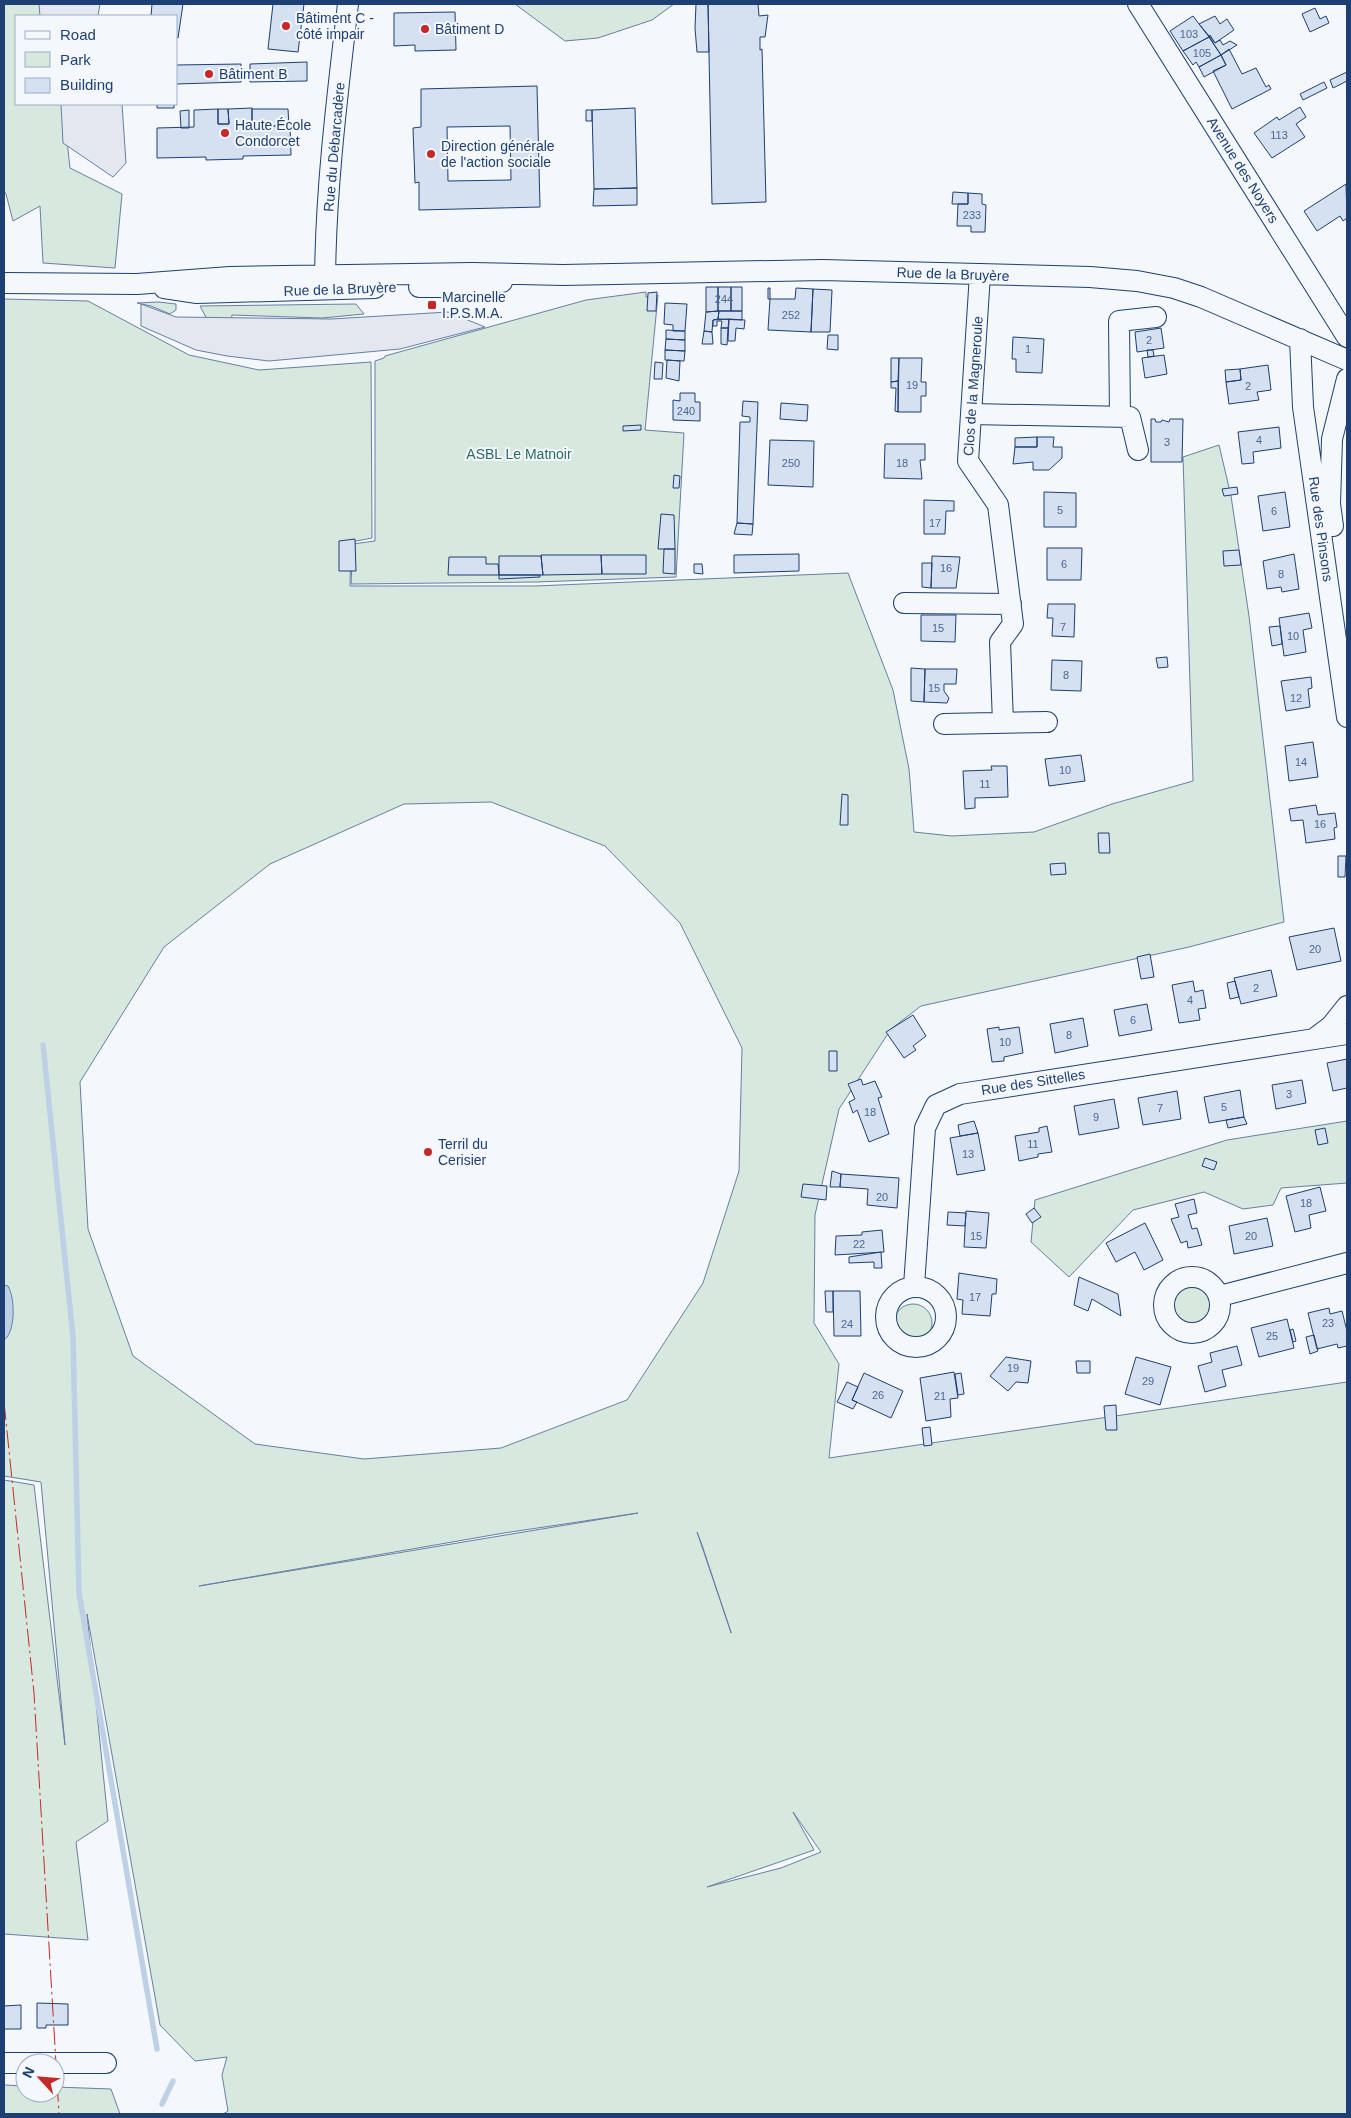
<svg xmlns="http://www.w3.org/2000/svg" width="1351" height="2118" viewBox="0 0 1351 2118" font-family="Arial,sans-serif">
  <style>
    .green { fill: #d7e8df; stroke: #687fa3; fill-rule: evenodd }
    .parking { fill: #e3e8f0; stroke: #687fa3 }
    .water { fill: #bed0e5; stroke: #687fa3 }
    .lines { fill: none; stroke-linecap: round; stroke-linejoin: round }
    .stream { stroke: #bed0e5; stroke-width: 5.5 }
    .building { fill: #d5e0f0; stroke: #1d3f73; fill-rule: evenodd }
    .minor-casing { stroke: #1d3f73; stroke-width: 22 }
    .minor { stroke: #f4f7fb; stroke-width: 20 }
    .power { stroke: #c62828; stroke-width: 1; stroke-dasharray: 18 4 2.5 4; stroke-linecap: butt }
    .poi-dot { fill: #c62828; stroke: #f4f7fb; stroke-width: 2 }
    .labels { text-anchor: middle; stroke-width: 4; stroke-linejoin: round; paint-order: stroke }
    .number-label { font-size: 11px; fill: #4b6792 }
    .poi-label { font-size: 14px; fill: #1d3f73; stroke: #f4f7fb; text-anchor: start }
    .street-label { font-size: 14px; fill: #1d3f73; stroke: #f4f7fb }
    .park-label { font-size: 14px; fill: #2c6c60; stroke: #f4f7fb }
  </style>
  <rect width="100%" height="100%" fill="#f4f7fb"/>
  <!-- green -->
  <path class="green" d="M4 4H46L49 16H16V104H63L70 168 122 194 115 268 43 263 40 206 13 221 6 194 4 191Z
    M515 4H674L652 20 598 38 565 41Z
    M646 292V297L658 295 645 430 684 433 676 577 536 582 351 584 353 544 375 541V361L384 358 385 356 586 300Z
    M4 299 88 301 189 355 259 370 371 362 372 538 351 542 350 586H535L848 573 893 690 909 769 914 832 952 836 1034 832 1112 804 1193 781 1183 457 1219 445 1231 496 1249 616 1284 922 1189 947 921 1006 891 1029 839 1109 815 1215 814 1323 839 1364 829 1458 1347 1382V2114H223L228 2111 222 2075 227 2057 195 2061 160 2025 87 1614 108 1821 76 1842 88 1940 4 1934V1480L34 1485 65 1745 41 1482 4 1476ZM491 802 605 846 680 923 742 1048 739 1171 703 1283 627 1400 501 1448 364 1459 255 1444 133 1356 88 1229 80 1082 164 947 270 864 404 804ZM638 1513 199 1586 504 1533ZM697 1532 702 1545 731 1633V1632ZM793 1812 821 1852 781 1868 707 1887 814 1850Z
    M158 302 176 304V310L170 314 151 306 137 303Z
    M356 304 364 314 322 318 232 315 230 330 210 325 200 306Z
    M1347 1121V1183L1281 1188 1273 1205 1243 1209 1204 1192 1133 1210 1069 1277 1031 1242 1035 1200 1227 1140Z
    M1173 1304a19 19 0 1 1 38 0a19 19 0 1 1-38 0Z
    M894 1323a19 19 0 1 1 38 0a19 19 0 1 1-38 0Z
    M4 2085 25 2086V2093H55V2087L111 2089 120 2114H4Z"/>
  <!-- parking -->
  <path class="parking" d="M39 4H100L98 16H40Z
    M61 104H122L126 163 113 177 63 143Z
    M141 304 176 317 331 319 448 312 485 327 400 349 269 361 227 356 196 350 141 326Z"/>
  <!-- water -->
  <path class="water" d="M4 1285 8 1286C15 1297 16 1332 4 1340Z"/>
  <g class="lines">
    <!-- stream -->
    <path class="stream" d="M43 1045 73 1337 79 1593 157 2049
      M162 2104 173 2081"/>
  </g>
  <!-- building -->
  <path class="building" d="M152 4H183L178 38 176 37V16H151Z
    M273 4H304L298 52 268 49Z
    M696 4H708L709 52H697L695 28Z
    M708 4H758L759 16 768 15 765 37H760V50L762 49 766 202 712 204Z
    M1315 8 1320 19 1326 16 1329 23 1310 32 1302 14Z
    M455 12 456 50 415 51V45L394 46V13Z
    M1193 16 1209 37 1183 51 1170 31Z
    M1215 16 1220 24 1227 19 1234 30 1215 43 1199 24Z
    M1210 35 1215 43 1220 40 1223 45 1230 41 1237 45 1221 55 1209 37Z
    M1209 37 1221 55 1199 67 1196 62 1193 65 1183 51Z
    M1229 49 1242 74 1256 68 1266 87 1269 85 1271 89 1232 109 1213 71 1226 65 1221 55Z
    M1221 55 1226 65 1204 77 1199 67Z
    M307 62V81L250 82V64Z
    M241 64V82L176 84V65Z
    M1347 72V81L1333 88 1330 80Z
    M1324 82 1327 88 1303 100 1300 94Z
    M537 86 540 207 419 210V182L415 183 413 128 421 127V89ZM510 126 511 180 448 181 447 127Z
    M157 104H174V108H157Z
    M1300 107 1306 117 1296 124 1305 137 1272 158 1254 133 1277 117 1279 120Z
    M252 108V126H290L291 155 243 156V159L206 160V157L157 158V128L194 127V110L218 109V124H229L228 109Z
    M635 108 637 188 594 189 592 110Z
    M218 109H228L229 124H218Z
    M252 109H288L289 126H252Z
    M189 110V128H181L180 111Z
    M586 110H592V121H586Z
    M1346 184 1347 218 1343 221 1340 216 1317 231 1304 211Z
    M637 188V205L593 206 594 189Z
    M953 192 968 193V204H952Z
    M968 193 982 194V204L986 205 985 232H971V226H957L958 204H968Z
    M706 287H718V311L706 312Z
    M718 287H731V311H718Z
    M731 287H742V311H731Z
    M768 288H770V299H768Z
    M796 288 813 289 811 332 768 330 770 299H795Z
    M813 289 832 290 830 332H811Z
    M657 292 656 311H647L648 293Z
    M665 303 687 304 685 331H673V325L664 324Z
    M719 311H742V320L718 319Z
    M719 311 718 319 713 320 712 332 704 331 706 312Z
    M729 319 728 328H721L722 321H717V326H713V320Z
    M729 319 745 320 744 329 736 328 735 341H728Z
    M721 328H728L727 345 721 344Z
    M1161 328 1164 348 1137 352 1135 332Z
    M666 330 685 331V340L666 339Z
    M704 331 712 332 713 344H702Z
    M828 335H838V350L827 349Z
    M1013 337 1044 339 1042 373 1016 372V359H1012Z
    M666 339 685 340V351L665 350Z
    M665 350 685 351 684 361 665 360Z
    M1147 350H1153L1154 356 1148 357Z
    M1164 355 1167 374 1145 378 1142 358Z
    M891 358H899L898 381 891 382Z
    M899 358H922L921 382H926V396H921V412H898Z
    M667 360 680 361 679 381 666 378Z
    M655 362 663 363 662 379H654Z
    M1268 365 1271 390 1257 392 1259 400 1229 404 1226 382 1241 380 1240 369Z
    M1240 369 1241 380 1226 382 1225 370Z
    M898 381V412L895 411 896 388H891V382Z
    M680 393H695V402H700V421L673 420V400L680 401Z
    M743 401 758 402 753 524 737 523 740 422H750V417L742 416Z
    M781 403 808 405 807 421 780 419Z
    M1151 419H1155L1156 422H1161L1162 420 1169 422 1170 419H1183L1182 462H1151Z
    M641 425V430L623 431V426Z
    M1279 427 1281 448 1253 452 1254 463 1242 464 1238 432Z
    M1037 437H1054L1053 447H1062V458L1049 470H1033V462L1013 464 1015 447H1037Z
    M1037 437V447H1015V438Z
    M770 440 814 441 813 487 768 485Z
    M885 444H925V460H920L922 479 884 478Z
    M674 475 680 476 679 488H673Z
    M1237 487 1238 494 1224 496 1222 489Z
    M1044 492 1076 493V527H1044Z
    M1285 492 1290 527 1263 531 1258 496Z
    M924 500 954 501V511H946L945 534H924Z
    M661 514 674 515 675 549H658Z
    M737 523 753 524 752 535 734 534Z
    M355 539 356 571H339V541Z
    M1047 548H1082L1081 580H1047Z
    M664 549H675V574L663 573Z
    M1239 550 1241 565 1224 566 1223 551Z
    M799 554V571L734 573V555Z
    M1294 554 1299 589 1282 592 1281 587 1267 589 1263 561Z
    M541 555H601L602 574 543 575Z
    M601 555H646V574H602Z
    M499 556H541L543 575H499Z
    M932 556 960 557 956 588H931Z
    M449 557H486V564H498L499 575H448Z
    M922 563H932L931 588 922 587Z
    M694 564H702L703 574 694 573Z
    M499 575H540V577L499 579Z
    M1048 604H1075L1074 637 1052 636 1053 618H1047Z
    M1309 613 1312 628 1303 630 1306 652 1284 656 1279 618Z
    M921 615H956L955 642 921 641Z
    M1280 626 1282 644 1272 646 1269 627Z
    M1167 657 1168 667 1158 668 1156 658Z
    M1052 660 1082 661 1081 691 1051 690Z
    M911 668 925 669 924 702 911 701Z
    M925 669H957L956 684H944V691L949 698 947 703 924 702Z
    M1311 677 1312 688 1308 689 1310 707 1286 711 1281 681Z
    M1313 742 1318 777 1289 781 1285 746Z
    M1081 755 1085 781 1049 786 1045 759Z
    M991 766H1007L1008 797 975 798V808L965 809 963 771 992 770Z
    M842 794 848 795V825H840Z
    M1316 805 1318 815 1335 813 1337 827 1334 828 1335 839 1306 843 1303 820 1291 821 1289 809Z
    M1098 833H1109L1110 853H1099Z
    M1338 856H1346L1345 877H1338Z
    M1065 863 1066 874 1051 875 1050 864Z
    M1334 928 1341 961 1297 970 1289 937Z
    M1150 954 1154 977 1141 979 1137 957Z
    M1271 970 1277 996 1241 1004 1234 978Z
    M1193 981 1195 992 1203 990 1206 1008 1198 1009 1200 1020 1179 1023 1172 985Z
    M1235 981 1239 997 1230 999 1227 983Z
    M1147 1004 1152 1030 1119 1036 1114 1010Z
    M913 1015 926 1036 913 1046 916 1050 904 1058 886 1032Z
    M1083 1018 1088 1046 1055 1053 1050 1024Z
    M999 1027V1030L1019 1027 1023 1053 1004 1057V1061L992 1062 987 1029Z
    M829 1051H837V1071H829Z
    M1347 1059V1088L1333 1091 1327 1063Z
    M861 1079 863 1085 875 1081 882 1097 878 1098 889 1134 869 1142 857 1110 853 1113 849 1102 855 1099 848 1084Z
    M1302 1080 1306 1103 1276 1109 1272 1085Z
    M1240 1090 1244 1117 1209 1123 1204 1097Z
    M1177 1091 1181 1119 1143 1125 1138 1098Z
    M1114 1099 1119 1128 1079 1135 1074 1106Z
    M1244 1117 1247 1124 1228 1128 1226 1120Z
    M974 1121 978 1133 960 1136 958 1125Z
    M1047 1126 1052 1152 1038 1154V1157L1019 1161 1015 1136 1039 1132V1128Z
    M1325 1128 1328 1143 1318 1145 1315 1130Z
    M978 1133 985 1170 957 1175 950 1138Z
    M1205 1158 1217 1162 1214 1170 1202 1166Z
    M832 1171 841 1174 840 1187H830Z
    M841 1174 899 1178 897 1208 867 1205 868 1189 840 1187Z
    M803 1184 827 1186 826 1200 801 1197Z
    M1320 1187 1326 1211 1309 1215 1311 1228 1295 1232 1286 1196Z
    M1194 1199 1197 1213 1188 1215 1192 1229 1197 1228 1202 1245 1188 1248 1187 1241 1181 1243 1171 1219 1179 1217 1175 1204Z
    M1034 1208 1041 1217 1032 1223 1026 1214Z
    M966 1211 989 1213 986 1248 964 1247Z
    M948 1212 966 1213 965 1226 947 1225Z
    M1267 1218 1273 1246 1234 1254 1229 1226Z
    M1145 1223 1163 1260 1144 1270 1135 1252 1116 1262 1106 1243Z
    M882 1230 884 1252 835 1255 836 1236 862 1235V1232Z
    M881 1252 882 1268H874V1262L849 1263V1257Z
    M959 1273 997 1279 996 1294H992L990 1316 962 1314 963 1300 957 1299Z
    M1079 1277 1118 1294 1121 1316 1092 1299 1088 1311 1074 1305Z
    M825 1291H833V1312H826Z
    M833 1291H860L861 1336H834Z
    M1329 1308 1330 1314 1342 1311 1347 1331V1346L1338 1348 1337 1344 1317 1349 1308 1313Z
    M1287 1319 1294 1348 1259 1357 1251 1328Z
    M1293 1329 1296 1341 1293 1342 1290 1330Z
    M1314 1335 1318 1351 1310 1354 1306 1337Z
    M1237 1346 1242 1365 1222 1370 1226 1386 1205 1392 1198 1366 1212 1362 1210 1353Z
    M1006 1357 1031 1361 1028 1383 1016 1382 1008 1391 990 1376Z
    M1136 1357 1171 1367 1160 1405 1125 1394Z
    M1076 1361H1090V1373H1077Z
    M954 1372 958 1398 950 1399 951 1417 926 1421 920 1378Z
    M864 1373 903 1391 891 1418 852 1400Z
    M961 1373 964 1394 958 1395 955 1374Z
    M847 1382 858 1387 852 1400 857 1402 853 1409 837 1402Z
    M1116 1405 1117 1430H1106L1104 1406Z
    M930 1427 932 1445 924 1446 922 1428Z
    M37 2003 68 2004V2025H46V2028H37Z
    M21 2005V2029H4V2006Z"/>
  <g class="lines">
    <defs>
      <path id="minor" d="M1138 4 1347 337
        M980 274 968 461 998 505 1013 624 1000 642 1003 723
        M4 283 137 284 230 277 472 273 563 275 822 270 1090 277 1137 281 1174 288 1201 297 1347 360
        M419 287H472L502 282
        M164 288 197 293 375 288
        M325 288C325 194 337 98 348 4
        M1300 339 1303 407 1347 717
        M971 414 1130 417 1138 450
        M1120 417 1119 321 1156 317
        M1333 526 1330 504 1332 439 1347 379
        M904 603 1011 604
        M944 724 1047 722
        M1315 1038 1331 1026 1347 1006
        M1164 1305a28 28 0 1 1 56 0a28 28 0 1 1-56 0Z
        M914 1286 925 1128 936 1105 960 1094 1347 1034
        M886 1317a30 30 0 1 1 60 0a30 30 0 1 1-60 0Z
        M1220 1296 1347 1263
        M4 2063H106"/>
    </defs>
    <!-- minor casing -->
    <use href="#minor" class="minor-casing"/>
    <!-- minor -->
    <use href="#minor" class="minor"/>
    <!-- power -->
    <path class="power" d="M4 1402 34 1693 59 2114"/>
  </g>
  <!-- markers -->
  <g class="poi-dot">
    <circle cx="286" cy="26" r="5"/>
    <circle cx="425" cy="29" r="5"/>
    <circle cx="209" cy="74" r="5"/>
    <circle cx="225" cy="133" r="5"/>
    <circle cx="431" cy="154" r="5"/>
    <rect x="427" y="300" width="10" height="10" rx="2.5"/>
    <circle cx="428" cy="1152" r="5"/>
  </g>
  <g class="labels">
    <!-- number labels -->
    <g class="number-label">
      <text x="1189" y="38">103</text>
      <text x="1202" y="57">105</text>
      <text x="1279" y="139">113</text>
      <text x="972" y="219">233</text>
      <text x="724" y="303">244</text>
      <text x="791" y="319">252</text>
      <text x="1149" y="344">2</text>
      <text x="1028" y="353">1</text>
      <text x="912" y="389">19</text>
      <text x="1248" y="390">2</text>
      <text x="686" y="415">240</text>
      <text x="1259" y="444">4</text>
      <text x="1167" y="446">3</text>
      <text x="791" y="467">250</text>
      <text x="902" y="467">18</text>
      <text x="1060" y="514">5</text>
      <text x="1274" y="515">6</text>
      <text x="935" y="527">17</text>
      <text x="1064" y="568">6</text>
      <text x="946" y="572">16</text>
      <text x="1281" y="578">8</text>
      <text x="1063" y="631">7</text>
      <text x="938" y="632">15</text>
      <text x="1293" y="640">10</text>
      <text x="1066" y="679">8</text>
      <text x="934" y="692">15</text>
      <text x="1296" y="702">12</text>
      <text x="1301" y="766">14</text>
      <text x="1065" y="774">10</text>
      <text x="985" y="788">11</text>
      <text x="1320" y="828">16</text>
      <text x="1315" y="953">20</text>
      <text x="1256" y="992">2</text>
      <text x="1190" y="1004">4</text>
      <text x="1133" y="1024">6</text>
      <text x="1069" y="1039">8</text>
      <text x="1005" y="1046">10</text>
      <text x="1289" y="1098">3</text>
      <text x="1224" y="1111">5</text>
      <text x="1160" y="1112">7</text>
      <text x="870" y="1116">18</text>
      <text x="1096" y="1121">9</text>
      <text x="1033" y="1148">11</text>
      <text x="968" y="1158">13</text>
      <text x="882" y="1201">20</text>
      <text x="1306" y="1207">18</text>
      <text x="976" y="1240">15</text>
      <text x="1251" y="1240">20</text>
      <text x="859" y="1248">22</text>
      <text x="975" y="1301">17</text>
      <text x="1328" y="1327">23</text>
      <text x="847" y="1328">24</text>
      <text x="1272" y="1340">25</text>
      <text x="1013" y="1372">19</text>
      <text x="1148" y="1385">29</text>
      <text x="878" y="1399">26</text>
      <text x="940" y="1400">21</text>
    </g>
    <!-- poi labels -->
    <g class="poi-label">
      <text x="296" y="23">Bâtiment C -<tspan x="296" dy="16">côté impair</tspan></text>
      <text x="435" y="34">Bâtiment D</text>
      <text x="219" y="79">Bâtiment B</text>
      <text x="235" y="130">Haute École<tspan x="235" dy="16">Condorcet</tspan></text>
      <text x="441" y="151">Direction générale<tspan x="441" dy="16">de l'action sociale</tspan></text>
      <text x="442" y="302">Marcinelle<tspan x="442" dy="16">I.P.S.M.A.</tspan></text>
      <text x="438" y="1149">Terril du<tspan x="438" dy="16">Cerisier</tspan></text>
    </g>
    <!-- street labels -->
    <g class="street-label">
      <text transform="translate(334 147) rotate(-85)" y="5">Rue du Débarcadère</text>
      <text transform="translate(1243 170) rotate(58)" y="5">Avenue des Noyers</text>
      <text transform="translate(953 274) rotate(2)" y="5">Rue de la Bruyère</text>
      <text transform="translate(340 289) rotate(-2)" y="5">Rue de la Bruyère</text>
      <text transform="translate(973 386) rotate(-86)" y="5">Clos de la Magneroule</text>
      <text transform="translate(1321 529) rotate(82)" y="5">Rue des Pinsons</text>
      <text transform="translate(1033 1082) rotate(-9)" y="5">Rue des Sittelles</text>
    </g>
    <!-- park labels -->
    <g class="park-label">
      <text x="519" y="459">ASBL Le Matnoir</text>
    </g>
  </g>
  <!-- border -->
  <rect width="1351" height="2118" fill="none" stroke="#1d3f73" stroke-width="10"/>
  <!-- legend -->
  <rect x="15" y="15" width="162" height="90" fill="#f4f7fb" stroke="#9eadc5"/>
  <rect x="25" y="31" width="25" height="8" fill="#f4f7fb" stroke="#9eadc5"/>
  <text x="60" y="40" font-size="15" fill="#1d3f73">Road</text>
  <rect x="25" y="52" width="25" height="15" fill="#d7e8df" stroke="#9eadc5"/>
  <text x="60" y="65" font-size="15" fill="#1d3f73">Park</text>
  <rect x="25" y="78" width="25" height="15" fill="#d5e0f0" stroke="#9eadc5"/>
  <text x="60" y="90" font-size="15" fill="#1d3f73">Building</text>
  <!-- north arrow -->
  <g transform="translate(40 2078) rotate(296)"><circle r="24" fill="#f4f7fb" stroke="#9eadc5"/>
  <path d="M0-4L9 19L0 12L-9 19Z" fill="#c62828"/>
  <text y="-8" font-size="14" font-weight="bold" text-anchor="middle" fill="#1d3f73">N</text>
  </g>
</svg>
